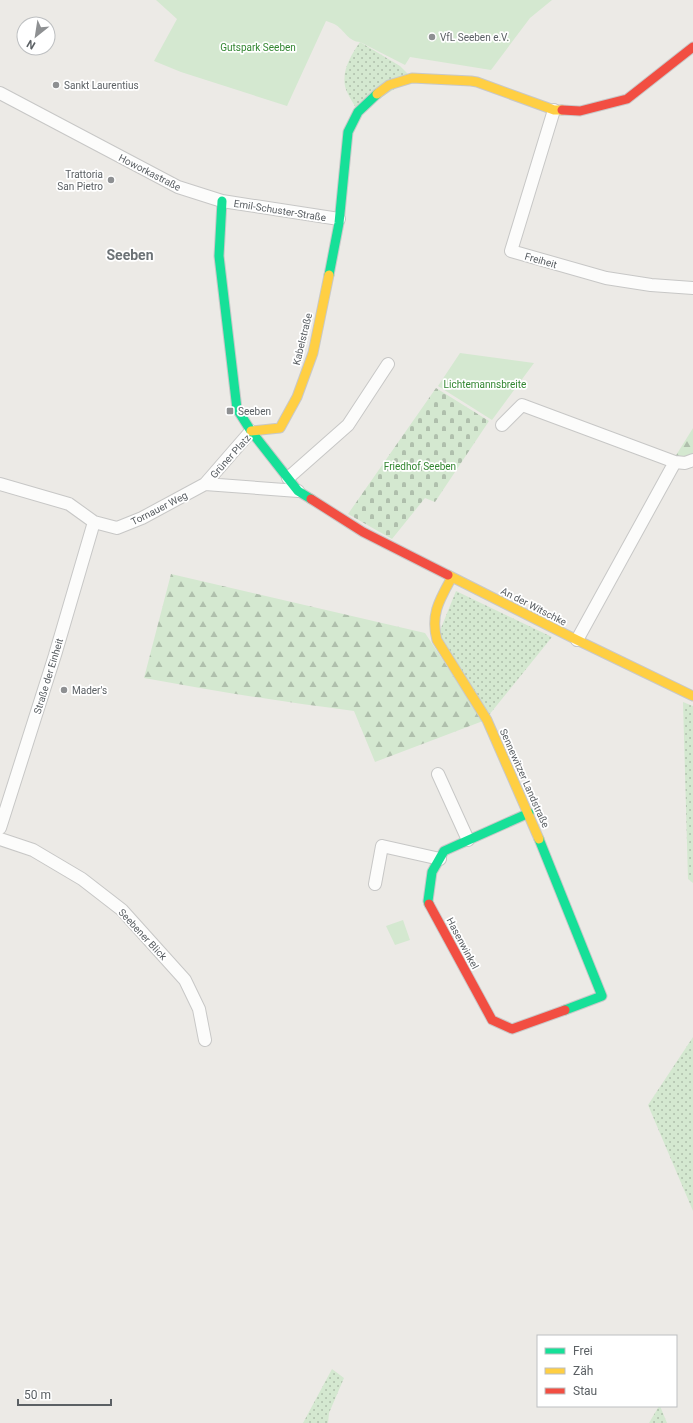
<svg xmlns="http://www.w3.org/2000/svg" width="693" height="1423" viewBox="0 0 693 1423" font-family="Roboto,sans-serif">
  <style>
    .grass { fill: url(#grass-dots) }
    .forest { fill: url(#forest-firs) }
    .cemetery { fill: url(#cemetery-stones) }
    .park { fill: #d4e8d0 }
    .lines { fill: none; stroke-linecap: round; stroke-linejoin: round }
    .street-casing { stroke: #c7c7c6; stroke-width: 14 }
    .fast-casing { stroke: #c8c8c8; stroke-width: 11 }
    .slow-casing { stroke: #c8c8c8; stroke-width: 11 }
    .jam-casing { stroke: #c8c8c8; stroke-width: 11 }
    .street { stroke: #fcfcfb; stroke-width: 12 }
    .fast { stroke: #16e098; stroke-width: 9 }
    .slow { stroke: #ffcf43; stroke-width: 9 }
    .jam { stroke: #f24e42; stroke-width: 9 }
    .poi-dot { fill: #8e9092; stroke: #fff; stroke-width: 1.5 }
    .labels { text-anchor: middle; stroke-width: 3.5; stroke-linejoin: round; paint-order: stroke }
    .poi-label { font-size: 10px; fill: #5b6064; stroke: #fff; text-anchor: start }
    .park-label { font-size: 10px; fill: #328631; stroke: #fff }
    .street-label { font-size: 10px; fill: #5b6064; stroke: #fff }
    .district-label { font-size: 14px; font-weight: bold; fill: #6c7276; stroke: #fff }
  </style>
  <defs>
    <pattern id="grass-dots" width="8" height="8" patternUnits="userSpaceOnUse"><rect width="8" height="8" fill="#d4e8d0"/><path d="M2 2h.1M6 6h.1" fill="none" stroke="#afbfac" stroke-width="1.8" stroke-linecap="round"/></pattern>
    <pattern id="forest-firs" width="22" height="20" patternUnits="userSpaceOnUse"><rect width="22" height="20" fill="#d4e8d0"/><path d="M5 1l3.5 6h-7zM16 11l3.5 6h-7z" fill="#afbfac"/></pattern>
    <pattern id="cemetery-stones" width="16" height="16" patternUnits="userSpaceOnUse"><rect width="16" height="16" fill="#d4e8d0"/><path d="M2 7V4a2 2 0 0 1 4 0v3zM10 15v-3a2 2 0 0 1 4 0v3z" fill="#afbfac"/></pattern>
  </defs>
  <rect width="100%" height="100%" fill="#eceae6"/>
  <!-- grass -->
  <path class="grass" d="M360 42 400 66 412 78 358 112C355 105 346 93 345 86 342 70 351 55 360 42Z
    M456 591 552 637 489 715 439 633Z
    M683 702 693 706V883L688 879Z
    M693 1037V1211L648 1105Z
    M332 1369 344 1378 329 1413 328 1423H303Z
    M659 1406H660L667 1423H649Z"/>
  <!-- forest -->
  <path class="forest" d="M693 428V460L675 457Z
    M171 574 425 633 483 721 375 762 354 711C283 702 214 691 144 678Z"/>
  <!-- cemetery -->
  <path class="cemetery" d="M436 388 489 421 435 502 425 498 392 539 348 514Z"/>
  <!-- park -->
  <path class="park" d="M156 0H552L530 18 491 70 410 57 405 65 360 42C349 42 344 30 336 25 333 23 329 22 326 21L287 106 181 72 154 61 177 19Z
    M460 353 534 363 492 420 438 386Z
    M403 920 410 940 395 945 386 926Z"/>
  <g class="lines">
    <defs>
      <path id="street" d="M0 93 178 187 222 201 339 219
        M554 110 511 251 606 278 651 285 693 288
        M502 425 522 405 675 462 577 640
        M675 462 685 463 693 460
        M288 478 348 425 388 364
        M0 484 69 504 94 522 117 528 142 518 205 484 251 431
        M205 484 298 491
        M438 774 468 840
        M0 828 55 655 94 522
        M0 839 33 850 82 879 122 910 185 980 199 1009 205 1040
        M375 884 382 846 440 859"/>
      <path id="fast" d="M222 201 219 256 237 409 251 431 298 491 311 499
        M329 275 339 223 348 132 358 112 377 94
        M539 839 602 996 565 1010
        M429 904 428 901 432 872 444 851 529 813"/>
      <path id="slow" d="M377 94 389 85 412 78 471 81 477 82 554 110H562
        M251 431 280 428 297 397 313 353 329 275
        M448 575 577 640 693 696
        M452 577C440 599 430 614 437 640L487 720 539 839"/>
      <path id="jam" d="M562 110 580 111 627 99 693 47
        M311 499 363 532 448 575
        M429 904 492 1020 512 1029 565 1010"/>
    </defs>
    <!-- street casing -->
    <use href="#street" class="street-casing"/>
    <!-- fast casing -->
    <use href="#fast" class="fast-casing"/>
    <!-- slow casing -->
    <use href="#slow" class="slow-casing"/>
    <!-- jam casing -->
    <use href="#jam" class="jam-casing"/>
    <!-- street -->
    <use href="#street" class="street"/>
    <!-- fast -->
    <use href="#fast" class="fast"/>
    <!-- slow -->
    <use href="#slow" class="slow"/>
    <!-- jam -->
    <use href="#jam" class="jam"/>
  </g>
  <!-- markers -->
  <g class="poi-dot">
    <circle cx="432" cy="37" r="4"/>
    <circle cx="56" cy="85" r="4"/>
    <circle cx="111" cy="180" r="4"/>
    <rect x="226" y="407" width="8" height="8" rx="2"/>
    <circle cx="64" cy="690" r="4"/>
  </g>
  <g class="labels">
    <!-- poi labels -->
    <g class="poi-label">
      <text x="440" y="41">VfL Seeben e.V.</text>
      <text x="64" y="89">Sankt Laurentius</text>
      <text x="103" y="178" text-anchor="end">Trattoria<tspan x="103" dy="12">San Pietro</tspan></text>
      <text x="238" y="415">Seeben</text>
      <text x="72" y="694">Mader's</text>
    </g>
    <!-- park labels -->
    <g class="park-label">
      <text x="258" y="51">Gutspark Seeben</text>
      <text x="485" y="388">Lichtemannsbreite</text>
      <text x="420" y="470">Friedhof Seeben</text>
    </g>
    <!-- street labels -->
    <g class="street-label">
      <text transform="translate(150 172) rotate(27)" y="4">Howorkastraße</text>
      <text transform="translate(280 210) rotate(9)" y="4">Emil-Schuster-Straße</text>
      <text transform="translate(541 260) rotate(16)" y="4">Freiheit</text>
      <text transform="translate(302 339) rotate(-76)" y="4">Kabelstraße</text>
      <text transform="translate(230 456) rotate(-48)" y="4">Grüner Platz</text>
      <text transform="translate(159 508) rotate(-27)" y="4">Tornauer Weg</text>
      <text transform="translate(534 606) rotate(27)" y="4">An der Witschke</text>
      <text transform="translate(48 676) rotate(-73)" y="4">Straße der Einheit</text>
      <text transform="translate(525 778) rotate(66)" y="4">Sennewitzer Landstraße</text>
      <text transform="translate(143 934) rotate(47)" y="4">Seebener Blick</text>
      <text transform="translate(463 943) rotate(62)" y="4">Hasenwinkel</text>
    </g>
    <!-- district labels -->
    <g class="district-label">
      <text x="130" y="260">Seeben</text>
    </g>
  </g>
  <!-- legend -->
  <rect x="537" y="1335" width="140" height="72" fill="#ffffff" stroke="#bdbfc1"/>
  <rect x="545" y="1348" width="20" height="6" fill="#16e098" stroke="#bdbfc1"/>
  <text x="573" y="1355" font-size="12" fill="#5b6064">Frei</text>
  <rect x="545" y="1368" width="20" height="6" fill="#ffcf43" stroke="#bdbfc1"/>
  <text x="573" y="1375" font-size="12" fill="#5b6064">Zäh</text>
  <rect x="545" y="1388" width="20" height="6" fill="#f24e42" stroke="#bdbfc1"/>
  <text x="573" y="1395" font-size="12" fill="#5b6064">Stau</text>
  <!-- north arrow -->
  <g transform="translate(36 36) rotate(210)"><circle r="19" fill="#ffffff" stroke="#bdbfc1"/>
  <path d="M0-3L7 15L0 10L-7 15Z" fill="#8e9092"/>
  <text y="-6" font-size="11" font-weight="bold" text-anchor="middle" fill="#5b6064">N</text>
  </g>
  <!-- scale -->
  <path d="M18 1399v6h93v-6" fill="none" stroke="#5b6064" stroke-width="2"/>
  <text x="24" y="1399" font-size="12" fill="#5b6064" stroke="#ffffff" stroke-width="3" paint-order="stroke">50 m</text>
</svg>
